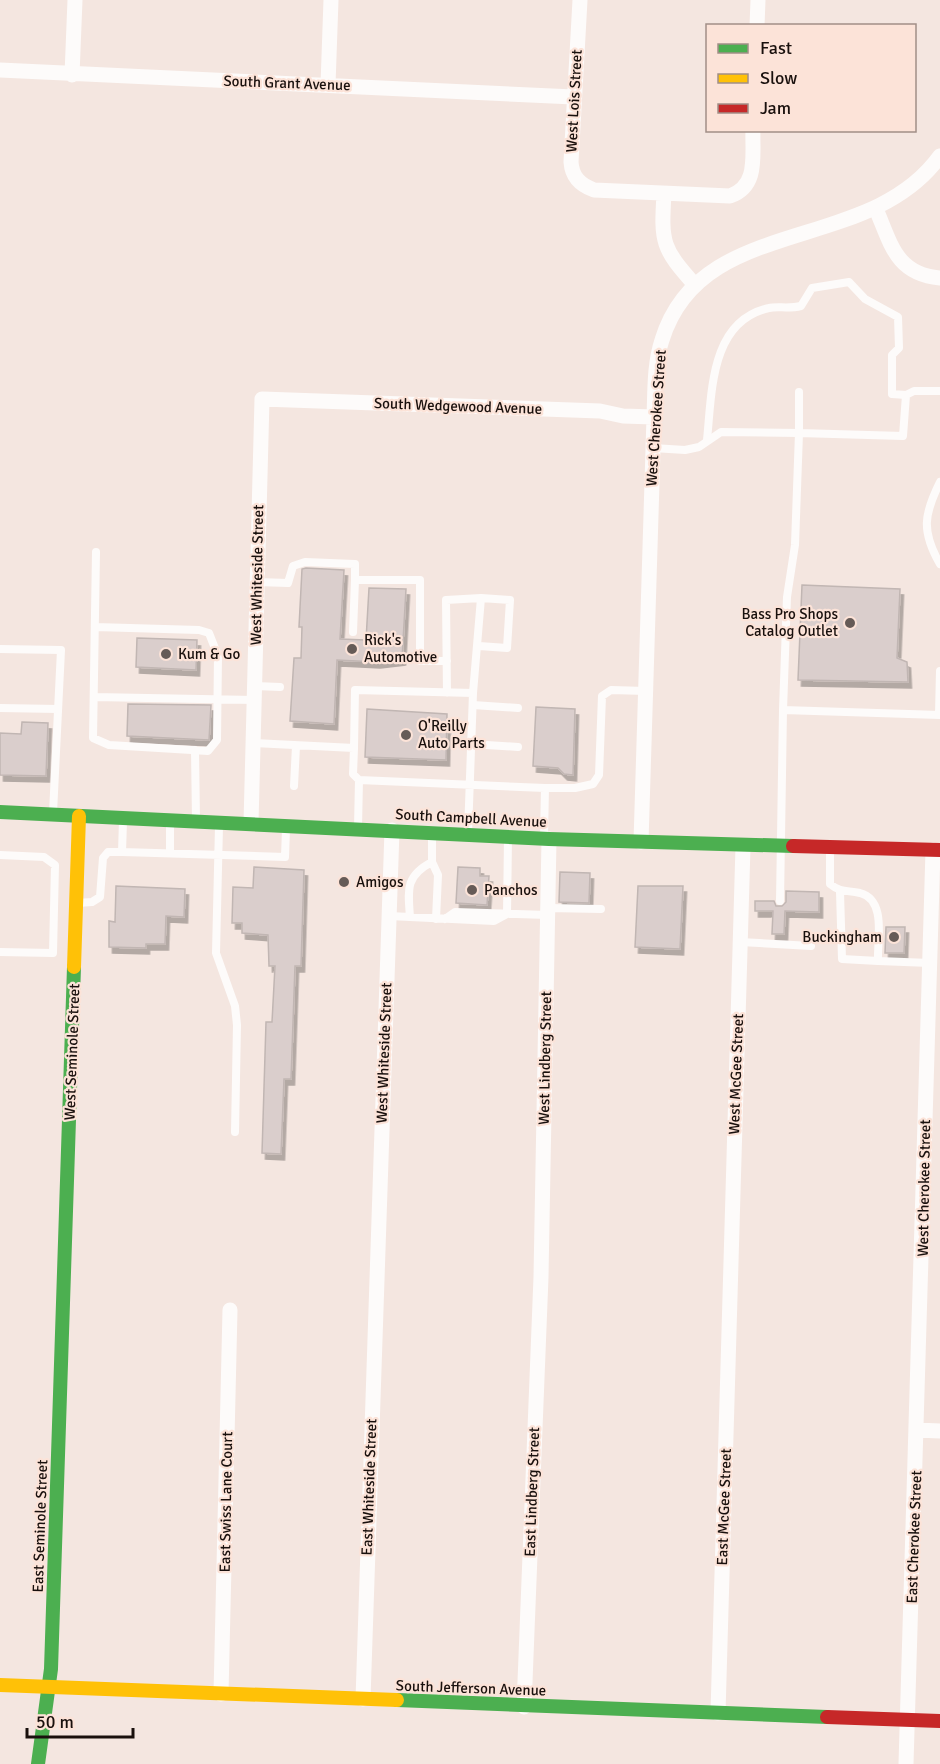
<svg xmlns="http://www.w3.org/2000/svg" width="940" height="1764" viewBox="0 0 940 1764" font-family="Signika,sans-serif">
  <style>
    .building { fill: #dacecc; stroke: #c1b6b3; stroke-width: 1.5; filter: url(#shadow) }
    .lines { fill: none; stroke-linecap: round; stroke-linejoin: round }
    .lane { stroke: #fdfbfa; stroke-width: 8 }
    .street { stroke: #fdfbfa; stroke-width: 15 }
    .fast { stroke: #4caf50; stroke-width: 14 }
    .slow { stroke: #ffc107; stroke-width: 14 }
    .jam { stroke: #c62828; stroke-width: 14 }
    .poi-dot { fill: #665b57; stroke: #fce3d8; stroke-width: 2 }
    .labels { text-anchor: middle; stroke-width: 4.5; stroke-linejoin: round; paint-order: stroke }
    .street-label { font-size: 15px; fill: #19100d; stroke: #fce3d8 }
    .poi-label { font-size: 15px; fill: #19100d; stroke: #fce3d8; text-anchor: start }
  </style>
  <defs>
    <filter id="shadow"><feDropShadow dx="3.5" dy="6" stdDeviation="0" flood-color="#0004"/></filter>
  </defs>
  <rect width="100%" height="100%" fill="#f4e6e0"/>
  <!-- building -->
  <path class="building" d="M306 568 344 570 340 639 366 640 369 588 406 589 402 659 377 662 337 660 334 724 290 721 294 658H301L302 627H299L302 569Z
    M802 585 900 589 897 658 907 662 908 682 798 680Z
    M137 638 197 640 196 670 136 667Z
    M128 704 211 705 209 740 127 736Z
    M536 707 575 709 573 775 564 774 558 768 533 766Z
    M367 709 447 714 446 760 365 757Z
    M22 722 48 723 46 776 0 775V733L21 734Z
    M254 867 304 870 301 966H295L291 1079H284L281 1154 262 1153 266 1022H272L275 966H269L268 935 242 933V923H232L233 887 253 888Z
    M458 867 480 868V876H489L487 905 456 903Z
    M560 872 590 873 589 903 559 902Z
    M116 886 185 889 184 917 166 916 165 944H146V948L109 947V921L115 922Z
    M638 886H683L680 949 635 947Z
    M786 891 819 892V912L785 911 784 934H772L773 911H755V901H774L776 906H782L786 902Z
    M886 927H905L904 953H885Z"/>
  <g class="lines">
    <!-- lane -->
    <path class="lane" d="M799 392V433L903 436 906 395
      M707 440C712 392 710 321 769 308 777 306 789 309 801 306L812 288 849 282 865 299 898 317 899 348 892 355V394L906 395 914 391H940
      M653 448 685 450 699 447 721 432 799 433 795 545 787 597 783 710
      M940 482C924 514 921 531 940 564
      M257 582 288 583 293 566 305 562 355 564V580H420V661H447
      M95 627 199 630 209 633 218 656 217 740 208 751 109 745 93 738 96 552
      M353 632 355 580
      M0 649 61 650 53 813
      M255 686 280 687
      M447 693 446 600 481 598
      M473 693 481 598 510 600 507 648 479 646
      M94 697 254 700
      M473 705 518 708
      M0 708 58 709
      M939 714 940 671
      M253 743 354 748 353 774 359 780 545 788 544 836
      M471 744 518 747
      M354 748 355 690 473 693 468 833
      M195 750 196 820
      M294 786 296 746
      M545 788H575L593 784 599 775 602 696 611 690 646 691
      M123 821 122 852 285 857 286 829
      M219 826 216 953 235 1006 237 1025 235 1132
      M358 827 359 780
      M432 837V862L438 875 436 919
      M830 849V884C841 893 847 890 860 893 887 900 877 941 878 961L930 963
      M170 853V822
      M0 855 44 857 55 865 53 953 0 952
      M840 892 842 959 878 961
      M780 901 783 710 940 715
      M77 903 92 902 100 897 103 858 108 852H122
      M548 908 601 909
      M389 916 494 921 507 914 508 838
      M410 917C408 890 405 876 432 862
      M445 919 455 912 548 915
      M740 942 811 946"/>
    <!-- street -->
    <path class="street" d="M580 0 571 162C572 177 580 185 594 190L730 196C759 186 752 155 753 130
      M757 26 758 0
      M0 70 574 97
      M72 75 75 0
      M328 85 331 0
      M664 194C661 243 662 248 695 285
      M876 209C891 244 896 274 940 278
      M251 823 262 399 600 411 623 416 654 417
      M641 842 654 417C655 392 654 364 662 340 701 213 868 256 940 156
      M917 1430 940 1431
      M221 1694 230 1310
      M363 1699 392 830
      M524 1707 541 1277 549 839
      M718 1713 743 846
      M906 1764 933 850"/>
    <!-- fast -->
    <path class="fast" d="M0 812 549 839 793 846
      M397 1700 827 1717
      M38 1764 51 1669 74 967"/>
    <!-- slow -->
    <path class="slow" d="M74 967 79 816
      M0 1685 397 1700"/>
    <!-- jam -->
    <path class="jam" d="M793 846 940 850
      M827 1717 940 1721"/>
  </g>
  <!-- markers -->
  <g class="poi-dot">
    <circle cx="850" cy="623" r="6"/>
    <circle cx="352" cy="649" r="6"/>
    <circle cx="166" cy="654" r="6"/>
    <circle cx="406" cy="735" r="6"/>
    <circle cx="344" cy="882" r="6"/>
    <circle cx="472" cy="890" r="6"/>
    <circle cx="894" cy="937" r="6"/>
  </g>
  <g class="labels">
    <!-- street labels -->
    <g class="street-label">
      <text transform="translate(287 83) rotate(2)" y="5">South Grant Avenue</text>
      <text transform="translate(574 101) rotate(-87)" y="5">West Lois Street</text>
      <text transform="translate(458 406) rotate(2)" y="5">South Wedgewood Avenue</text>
      <text transform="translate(656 418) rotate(-86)" y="5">West Cherokee Street</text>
      <text transform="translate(257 575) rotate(-89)" y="5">West Whiteside Street</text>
      <text transform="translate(471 818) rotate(3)" y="5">South Campbell Avenue</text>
      <text transform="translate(72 1052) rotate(-88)" y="5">West Seminole Street</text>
      <text transform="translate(384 1053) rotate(-88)" y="5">West Whiteside Street</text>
      <text transform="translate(545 1058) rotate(-89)" y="5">West Lindberg Street</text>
      <text transform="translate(736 1074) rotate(-88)" y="5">West McGee Street</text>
      <text transform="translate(924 1188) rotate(-89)" y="5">West Cherokee Street</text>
      <text transform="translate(369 1487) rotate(-88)" y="5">East Whiteside Street</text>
      <text transform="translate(532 1492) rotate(-88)" y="5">East Lindberg Street</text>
      <text transform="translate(226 1502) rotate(-89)" y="5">East Swiss Lane Court</text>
      <text transform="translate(724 1507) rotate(-88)" y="5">East McGee Street</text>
      <text transform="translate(40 1526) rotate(-88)" y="5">East Seminole Street</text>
      <text transform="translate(914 1537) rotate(-88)" y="5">East Cherokee Street</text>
      <text transform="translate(471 1688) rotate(2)" y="5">South Jefferson Avenue</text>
    </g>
    <!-- poi labels -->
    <g class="poi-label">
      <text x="838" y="619" text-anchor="end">Bass Pro Shops<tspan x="838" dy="17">Catalog Outlet</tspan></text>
      <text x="364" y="645">Rick's<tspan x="364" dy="17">Automotive</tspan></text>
      <text x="178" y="659">Kum &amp; Go</text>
      <text x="418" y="731">O'Reilly<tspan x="418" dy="17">Auto Parts</tspan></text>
      <text x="356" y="887">Amigos</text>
      <text x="484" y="895">Panchos</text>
      <text x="882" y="942" text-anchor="end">Buckingham</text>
    </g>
  </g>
  <!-- legend -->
  <rect x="706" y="24" width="210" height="108" fill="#fce3d8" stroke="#a18f87" stroke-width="1.5"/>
  <rect x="718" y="44" width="30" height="9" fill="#4caf50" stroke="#a18f87" stroke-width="1.5"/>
  <text x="760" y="54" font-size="18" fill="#19100d">Fast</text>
  <rect x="718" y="74" width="30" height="9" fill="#ffc107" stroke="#a18f87" stroke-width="1.5"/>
  <text x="760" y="84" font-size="18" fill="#19100d">Slow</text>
  <rect x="718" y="104" width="30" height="9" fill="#c62828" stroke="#a18f87" stroke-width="1.5"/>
  <text x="760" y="114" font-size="18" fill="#19100d">Jam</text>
  <!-- scale -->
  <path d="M27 1728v9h106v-9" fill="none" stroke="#19100d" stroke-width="3"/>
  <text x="36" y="1728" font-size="18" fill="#19100d" stroke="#fce3d8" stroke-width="4.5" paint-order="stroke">50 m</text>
</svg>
